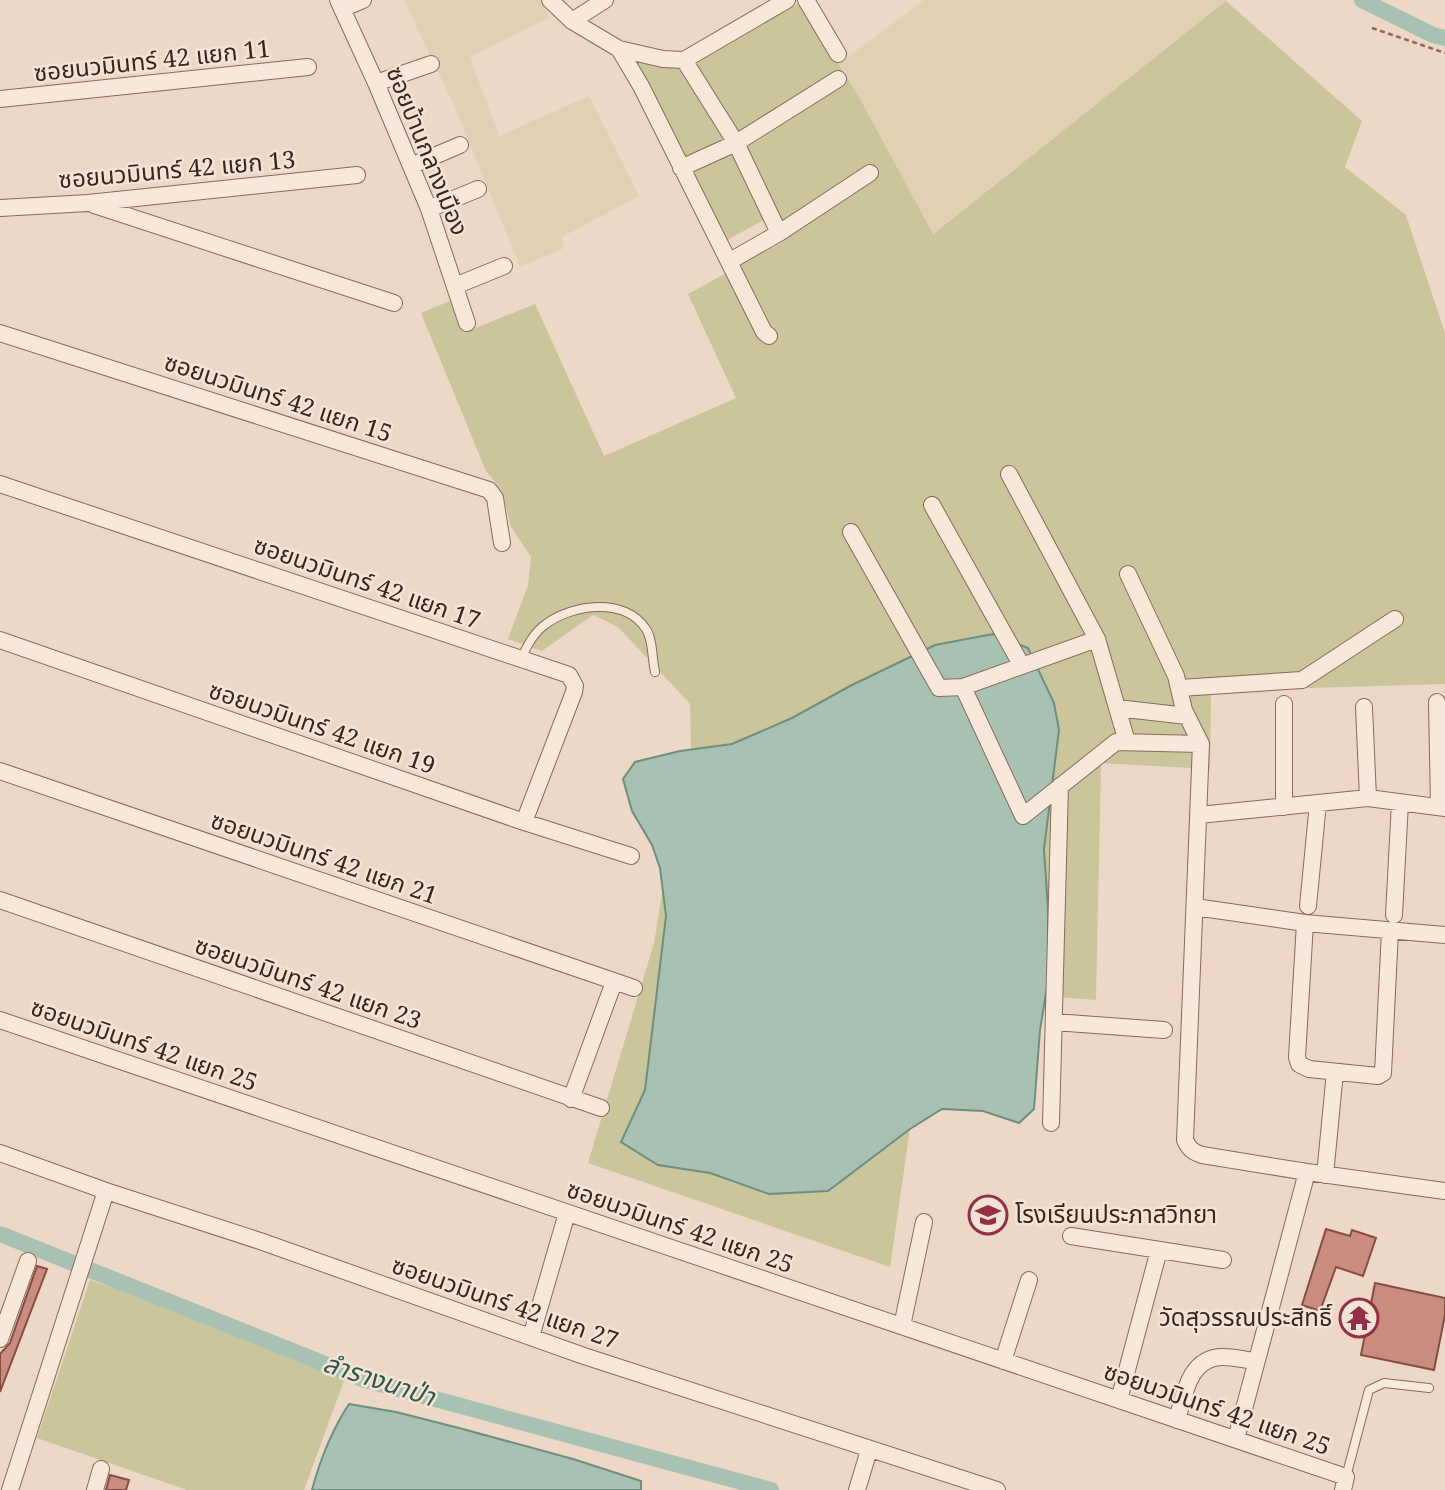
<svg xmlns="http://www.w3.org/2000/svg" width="1445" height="1490" viewBox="0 0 1445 1490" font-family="'Noto Serif','Noto Sans Thai',serif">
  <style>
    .farmland { fill: #e2d0b4 }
    .green { fill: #cbc59b }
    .water { fill: #a8c1b3; stroke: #6e8f7f; stroke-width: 2 }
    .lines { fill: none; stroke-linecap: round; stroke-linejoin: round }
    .canal { stroke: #a8c1b3; stroke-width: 16 }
    .building { fill: #c98c7e; stroke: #864e43; stroke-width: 2 }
    .lane-casing { stroke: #88695d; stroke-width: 10 }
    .street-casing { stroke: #88695d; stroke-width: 18 }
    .path { stroke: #88695d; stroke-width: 2.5; stroke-dasharray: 5 3.5; stroke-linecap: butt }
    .lane { stroke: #f8e8da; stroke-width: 8 }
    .street { stroke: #f8e8da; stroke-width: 16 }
    .labels { text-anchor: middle; stroke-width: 5; stroke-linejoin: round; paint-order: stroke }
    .street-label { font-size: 24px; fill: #392620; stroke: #f4e4d6 }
    .poi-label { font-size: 24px; fill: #392620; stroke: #f4e4d6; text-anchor: start }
    .water-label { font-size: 26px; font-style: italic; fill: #30584c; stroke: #f4e4d6 }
  </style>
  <rect width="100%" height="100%" fill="#edd8c7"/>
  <!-- farmland -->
  <path class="farmland" d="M404 0H540L549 18 470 57 499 136 589 96 639 196 562 237 564 248 520 267 457 112Z
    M924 0H1228L932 234 859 97 839 64Z"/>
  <!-- green -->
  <path class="green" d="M1226 1 1362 121 1345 167 1406 215 1445 333V684L1211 691 1210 769 1101 763 1096 1000 1045 996C1053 947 1043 898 1044 849 1045 810 1054 769 1059 730L935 645 850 686 792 718 731 744 691 749 690 704 618 627 593 615 542 651 508 639 528 585 531 557 511 527 502 491 486 471 421 313 450 301 462 330 473 329 535 304 604 456 736 398 688 294 786 240 775 214 723 242 633 62H694L800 2 859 97 933 234Z
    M663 888 666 916 645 1090 621 1141 658 1165 710 1173 736 1184 865 1164 910 1129 890 1267 588 1163 654 943Z
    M90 1280 349 1367 304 1490H187L37 1438Z"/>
  <!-- water -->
  <path class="water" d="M993 634 1028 648 1054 703 1059 730 1044 849 1048 909V981L1040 1030 1034 1109 1019 1123 983 1111 942 1109 910 1129 828 1191 769 1194 710 1173 658 1165 621 1142 645 1090 666 916 660 868 652 845 632 811 623 779 635 762 680 751 732 744 792 718 850 686 935 645Z
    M349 1404 396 1412 459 1428 573 1459 641 1481V1490H312C320 1460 332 1430 349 1404Z"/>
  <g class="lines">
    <!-- canal -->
    <path class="canal" d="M1362 0 1433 35 1445 38
      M0 1234 365 1380 771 1490"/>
  </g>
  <!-- building -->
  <path class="building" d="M1326 1229 1350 1236 1352 1230 1376 1238 1363 1276 1336 1267 1320 1311 1302 1305Z
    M37 1266 47 1269 0 1392V1354L10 1343Z
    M1375 1283 1445 1298V1315L1434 1370 1361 1355Z
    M110 1475 129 1480 126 1490H106Z"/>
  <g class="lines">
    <defs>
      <path id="lane" d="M521 659C527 646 534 632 546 624 573 604 625 597 646 629 653 639 652 659 655 672
        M1346 1477 1369 1390 1384 1383 1429 1388"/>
      <path id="street" d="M338 0 376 83 429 209 467 323
        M550 0 572 21 619 49 663 59 684 60 787 0
        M806 0 838 54
        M342 9 363 0
        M572 21 605 0
        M619 49 641 86 764 332 769 336
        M684 60 736 143 779 233
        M376 83 431 64
        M0 99 308 67
        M411 166 460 145
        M681 168 736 143 838 79
        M94 205 394 303
        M0 208 88 203 357 175
        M429 209 478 189
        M730 261 779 233 870 173
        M455 286 504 266
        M0 333 489 490 495 498 502 543
        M1009 474 1097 639 1127 742
        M0 484 569 675 575 686 574 692 524 822
        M932 505 1022 666
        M851 532 939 688 963 687 1023 816 1116 742 1201 744
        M1128 574 1176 676 1184 710 1201 744 1185 1140C1189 1149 1193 1152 1202 1155L1307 1172 1445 1191
        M0 640 524 822 631 856
        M963 687 1097 639
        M1180 688 1302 680 1395 619
        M1437 702 1439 807
        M1284 704V807
        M1364 707 1368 798
        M1117 708 1187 716
        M0 771 634 988
        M1199 815 1368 798 1445 808
        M0 900 601 1108
        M1308 906 1318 803
        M1195 907 1305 923 1445 935
        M1394 915 1400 802
        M1305 923 1297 1057 1299 1064 1309 1069 1378 1076 1383 1073 1390 931
        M0 1020 1346 1477 1343 1490
        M1054 1022 1164 1030
        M571 1099 614 982
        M1051 1123 1060 786
        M0 1153 106 1191 260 1241 584 1356 997 1490
        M1325 1175 1335 1072
        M1071 1236 1223 1260
        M902 1326 924 1222
        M531 1337 567 1213
        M0 1339 28 1261
        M1003 1361 1029 1280
        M1119 1400 1159 1250
        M1177 1420C1184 1395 1189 1357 1223 1357 1234 1357 1245 1360 1256 1361
        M1236 1439 1307 1172
        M10 1490 106 1191
        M95 1490 101 1469
        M857 1490 869 1450"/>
    </defs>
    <!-- lane casing -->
    <use href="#lane" class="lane-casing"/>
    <!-- street casing -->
    <use href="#street" class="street-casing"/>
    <!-- path -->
    <path class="path" d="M1372 28 1445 53"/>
    <!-- lane -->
    <use href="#lane" class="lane"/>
    <!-- street -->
    <use href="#street" class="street"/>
  </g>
  <!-- icons -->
  <defs>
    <symbol id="school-ring" viewBox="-11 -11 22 22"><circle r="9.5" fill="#f4e4d6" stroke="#952f47" stroke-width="1.5"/><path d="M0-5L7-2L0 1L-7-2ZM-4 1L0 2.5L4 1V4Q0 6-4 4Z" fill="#952f47"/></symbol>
    <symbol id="temple-ring" viewBox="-11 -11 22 22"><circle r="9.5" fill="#f4e4d6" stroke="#952f47" stroke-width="1.5"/><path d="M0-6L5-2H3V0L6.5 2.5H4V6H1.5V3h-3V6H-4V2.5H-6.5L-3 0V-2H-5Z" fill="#952f47"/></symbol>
  </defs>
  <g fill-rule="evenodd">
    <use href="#school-ring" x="966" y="1193" width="44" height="44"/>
    <use href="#temple-ring" x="1337" y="1296" width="44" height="44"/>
  </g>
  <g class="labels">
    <!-- street labels -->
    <g class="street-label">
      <text transform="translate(152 61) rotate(-6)" y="8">ซอยนวมินทร์ 42 แยก 11</text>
      <text transform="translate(427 151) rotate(68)" y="8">ซอยบ้านกลางเมือง</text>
      <text transform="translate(177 170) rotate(-5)" y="8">ซอยนวมินทร์ 42 แยก 13</text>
      <text transform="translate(278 398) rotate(18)" y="8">ซอยนวมินทร์ 42 แยก 15</text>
      <text transform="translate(367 583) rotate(19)" y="8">ซอยนวมินทร์ 42 แยก 17</text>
      <text transform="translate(322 728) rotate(19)" y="8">ซอยนวมินทร์ 42 แยก 19</text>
      <text transform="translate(324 858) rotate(19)" y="8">ซอยนวมินทร์ 42 แยก 21</text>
      <text transform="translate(308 983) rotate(19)" y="8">ซอยนวมินทร์ 42 แยก 23</text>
      <text transform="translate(144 1045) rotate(19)" y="8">ซอยนวมินทร์ 42 แยก 25</text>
      <text transform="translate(680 1227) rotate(19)" y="8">ซอยนวมินทร์ 42 แยก 25</text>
      <text transform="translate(505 1303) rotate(19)" y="8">ซอยนวมินทร์ 42 แยก 27</text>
      <text transform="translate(1217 1409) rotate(19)" y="8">ซอยนวมินทร์ 42 แยก 25</text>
    </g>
    <!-- poi labels -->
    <g class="poi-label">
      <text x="1015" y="1223">โรงเรียนประภาสวิทยา</text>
      <text x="1332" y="1326" text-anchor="end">วัดสุวรรณประสิทธิ์</text>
    </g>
    <!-- water labels -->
    <g class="water-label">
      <text transform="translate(379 1380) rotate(18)" y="9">ลำรางนาป่า</text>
    </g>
  </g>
</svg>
